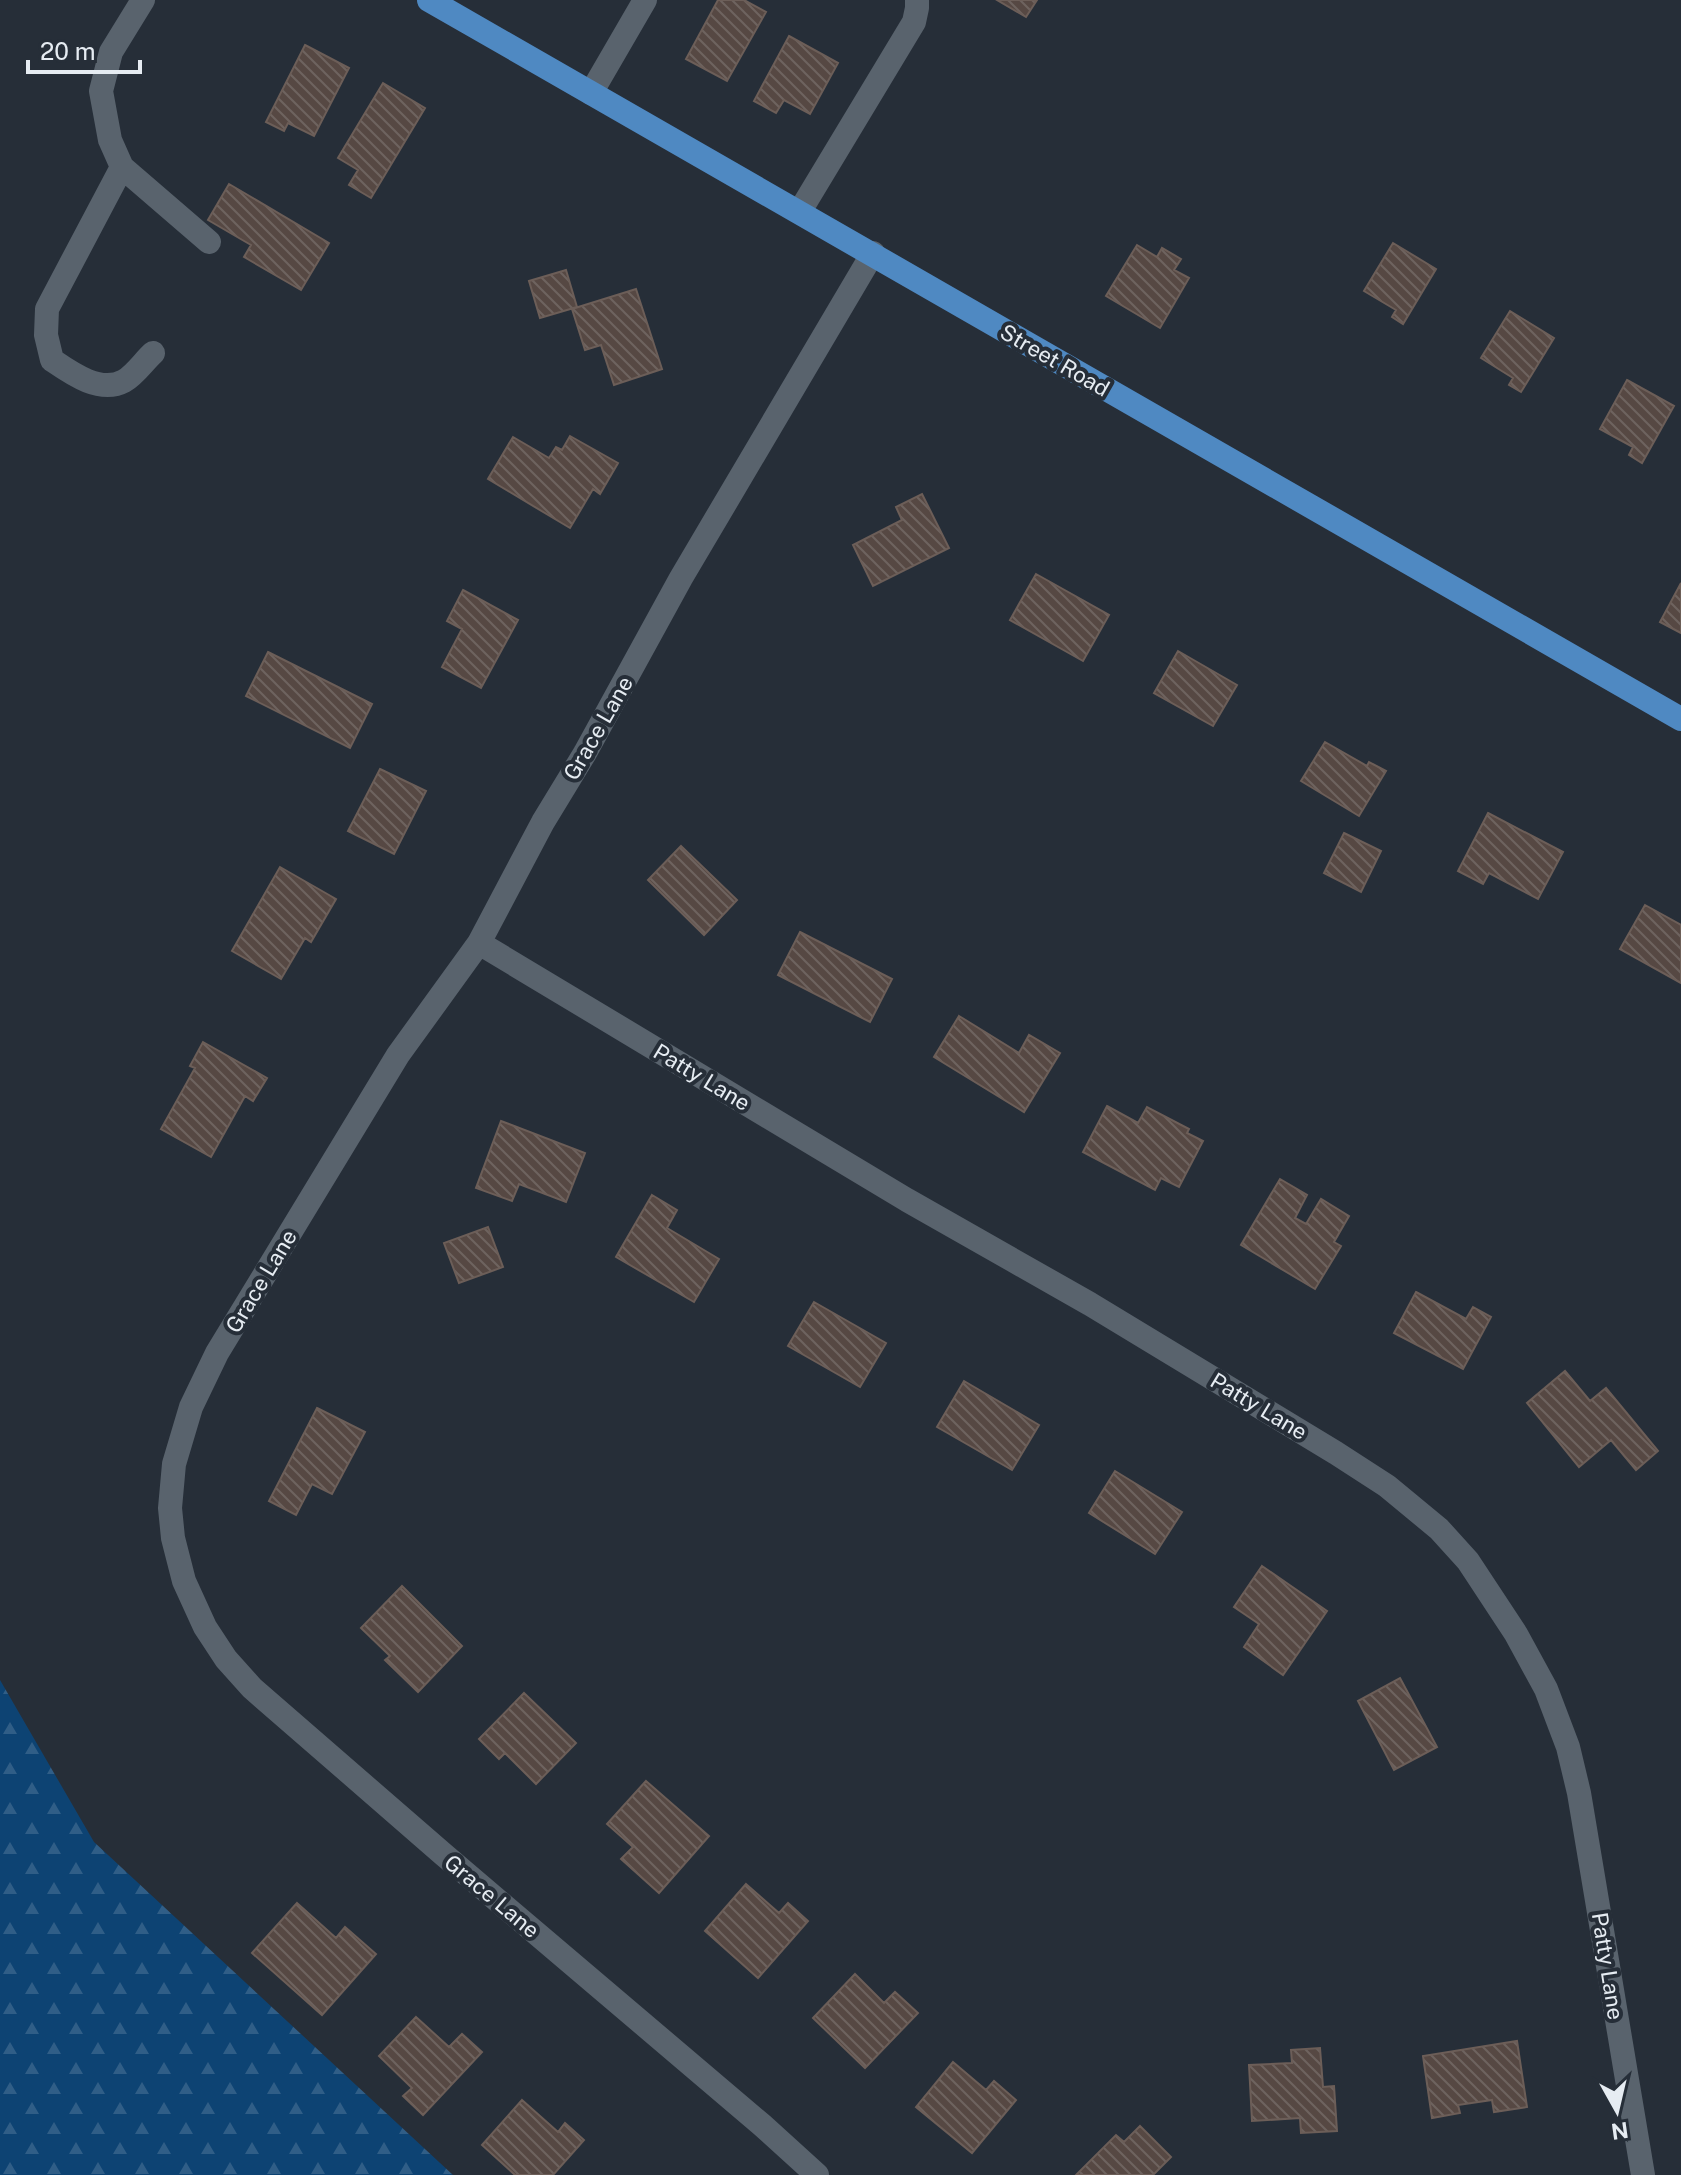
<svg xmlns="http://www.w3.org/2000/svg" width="1681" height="2175" viewBox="0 0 1681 2175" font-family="'Public Sans',sans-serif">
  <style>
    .forest { fill: url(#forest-firs) }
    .building { fill: url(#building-back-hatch); stroke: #6c5e58; stroke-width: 2 }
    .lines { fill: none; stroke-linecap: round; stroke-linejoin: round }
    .minor { stroke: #59636d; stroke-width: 24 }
    .major { stroke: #4f89c2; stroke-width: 24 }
    .labels { text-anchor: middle; stroke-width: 8; stroke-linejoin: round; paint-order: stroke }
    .street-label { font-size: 22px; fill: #e6ecf2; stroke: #262e38 }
  </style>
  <defs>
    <pattern id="forest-firs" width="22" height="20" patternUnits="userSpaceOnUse" patternTransform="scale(2)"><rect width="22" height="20" fill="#0d4373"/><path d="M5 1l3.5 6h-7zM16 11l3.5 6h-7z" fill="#305e87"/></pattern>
    <pattern id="building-back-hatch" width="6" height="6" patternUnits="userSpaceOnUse" patternTransform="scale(2)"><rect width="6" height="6" fill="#564843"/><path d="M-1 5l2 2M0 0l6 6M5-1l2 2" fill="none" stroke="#6e635f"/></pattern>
  </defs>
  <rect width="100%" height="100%" fill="#262e38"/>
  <!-- forest -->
  <path class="forest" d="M0 1680 94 1842 453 2175H0Z"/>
  <!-- building -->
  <path class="building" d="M718 0H744L766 12 727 81 686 59Z
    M997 0H1037L1026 17Z
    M789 36 838 63 810 114 784 100 776 113 754 101Z
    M305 45 349 68 314 136 288 123 284 131 266 122Z
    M383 83 425 108 371 198 349 185 358 170 338 158Z
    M229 184 329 243 301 290 244 257 251 245 208 220Z
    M1393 243 1436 269 1403 324 1392 317 1396 310 1364 291Z
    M1137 245 1157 257 1162 248 1181 259 1174 270 1189 278 1160 328 1106 296Z
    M566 270 577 307 540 318 529 281Z
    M636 289 662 369 614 385 601 345 585 350 572 309Z
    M1510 311 1554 338 1521 392 1509 385 1513 378 1481 358Z
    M1627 380 1674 406 1642 463 1629 455 1633 447 1600 429Z
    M570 436 618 463 600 494 593 489 570 528 488 479 513 437 549 458 556 447 562 450Z
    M922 494 949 548 873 586 853 545 902 520 896 507Z
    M1036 574 1109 615 1083 661 1010 620Z
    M1681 583V633L1660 622Z
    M463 590 518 620 481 688 442 667 462 629 447 621Z
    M1178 651 1237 685 1213 726 1154 693Z
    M268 652 372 704 350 748 246 696Z
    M1325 742 1367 766 1369 762 1386 771 1359 816 1301 781Z
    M380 769 426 791 394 854 348 831Z
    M1488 813 1563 852 1538 899 1489 873 1483 884 1458 871Z
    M1344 833 1381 851 1361 892 1324 873Z
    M681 846 737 900 704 935 648 880Z
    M280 867 336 899 311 942 305 938 281 979 232 951Z
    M1645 905 1681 925V983L1620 949Z
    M800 932 892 979 870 1022 778 975Z
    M959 1016 1019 1053 1029 1035 1060 1053 1024 1112 934 1057Z
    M203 1042 267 1078 253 1101 245 1096 211 1157 161 1129 195 1068 190 1066Z
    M1107 1106 1138 1123 1147 1107 1189 1129 1187 1133 1203 1141 1179 1187 1161 1178 1155 1190 1083 1152Z
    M501 1121 585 1153 566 1202 519 1184 512 1201 476 1188Z
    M1280 1179 1307 1195 1295 1218 1306 1224 1321 1199 1349 1216 1334 1242 1341 1246 1315 1289 1241 1245Z
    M652 1195 677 1210 667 1228 719 1259 694 1302 616 1257Z
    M488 1227 503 1267 459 1283 444 1243Z
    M1416 1292 1466 1319 1473 1307 1491 1317 1463 1369 1394 1333Z
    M814 1302 886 1343 860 1387 788 1346Z
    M1565 1371 1590 1401 1606 1388 1658 1451 1636 1470 1611 1440 1579 1467 1527 1403Z
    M964 1381 1039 1425 1012 1470 937 1427Z
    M317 1408 365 1432 332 1494 312 1484 296 1515 269 1501Z
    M1115 1471 1182 1512 1155 1554 1089 1513Z
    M1262 1566 1327 1611 1283 1675 1244 1647 1259 1624 1234 1607Z
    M402 1586 462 1646 418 1692 385 1660 390 1656 361 1628Z
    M1400 1678 1437 1747 1394 1770 1358 1701Z
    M524 1693 576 1743 536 1784 505 1753 499 1759 479 1739Z
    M646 1781 709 1836 659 1893 621 1859 633 1847 607 1824Z
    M746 1884 779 1913 788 1903 808 1921 758 1978 705 1931Z
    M297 1903 336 1938 345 1927 376 1954 322 2015 252 1953Z
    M855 1974 884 2003 895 1992 918 2013 865 2068 813 2018Z
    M416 2017 449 2047 462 2034 482 2052 423 2115 403 2096 412 2088 379 2056Z
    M1517 2041 1527 2107 1494 2112 1492 2100 1458 2105 1460 2113 1432 2118 1423 2056Z
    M1320 2048 1323 2087 1334 2086 1337 2131 1301 2133 1300 2118 1252 2121 1249 2065 1292 2063 1291 2050Z
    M953 2062 986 2090 994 2081 1016 2100 972 2153 916 2107Z
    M522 2100 558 2132 565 2123 584 2140 553 2175H515L482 2145Z
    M1140 2126 1171 2157 1153 2175H1076L1116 2135 1124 2142Z"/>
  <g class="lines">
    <!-- minor -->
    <path class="minor" d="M143 0 111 52 101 91 110 140 122 167 209 242
      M591 93 645 0
      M122 167 47 309 46 335 52 360C71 373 100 394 124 381 135 375 144 361 153 353
      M800 211 914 22 917 8V0
      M479 943 907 1200 1090 1304 1336 1453 1387 1486 1439 1529 1468 1561 1516 1634 1546 1689 1568 1747 1579 1793 1643 2175
      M817 2175 762 2125 443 1854 252 1688 226 1659 205 1627 184 1581 173 1538 170 1508 174 1464 191 1407 217 1353 398 1055 479 943 543 822 585 753 681 578 873 253"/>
    <!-- major -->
    <path class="major" d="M429 0 1681 719"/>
  </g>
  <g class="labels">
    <!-- street labels -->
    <g class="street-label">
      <text transform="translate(1055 360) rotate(30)" y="8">Street Road</text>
      <text transform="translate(598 728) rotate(-60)" y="8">Grace Lane</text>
      <text transform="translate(702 1077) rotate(31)" y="8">Patty Lane</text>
      <text transform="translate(261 1281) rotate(-59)" y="8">Grace Lane</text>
      <text transform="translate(1259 1406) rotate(31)" y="8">Patty Lane</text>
      <text transform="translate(492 1896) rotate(40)" y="8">Grace Lane</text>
      <text transform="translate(1608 1966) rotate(81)" y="8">Patty Lane</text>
    </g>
  </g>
  <!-- north arrow -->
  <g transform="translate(1617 2111) rotate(172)" stroke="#262e38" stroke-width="6" paint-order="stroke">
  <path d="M0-6L14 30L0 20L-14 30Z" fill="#e6ecf2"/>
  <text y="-12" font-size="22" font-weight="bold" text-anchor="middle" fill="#e6ecf2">N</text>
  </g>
  <!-- scale -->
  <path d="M28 60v12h112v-12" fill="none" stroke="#e6ecf2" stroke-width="4"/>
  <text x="40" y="60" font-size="24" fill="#e6ecf2" stroke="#262e38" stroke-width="6" paint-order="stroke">20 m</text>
</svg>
